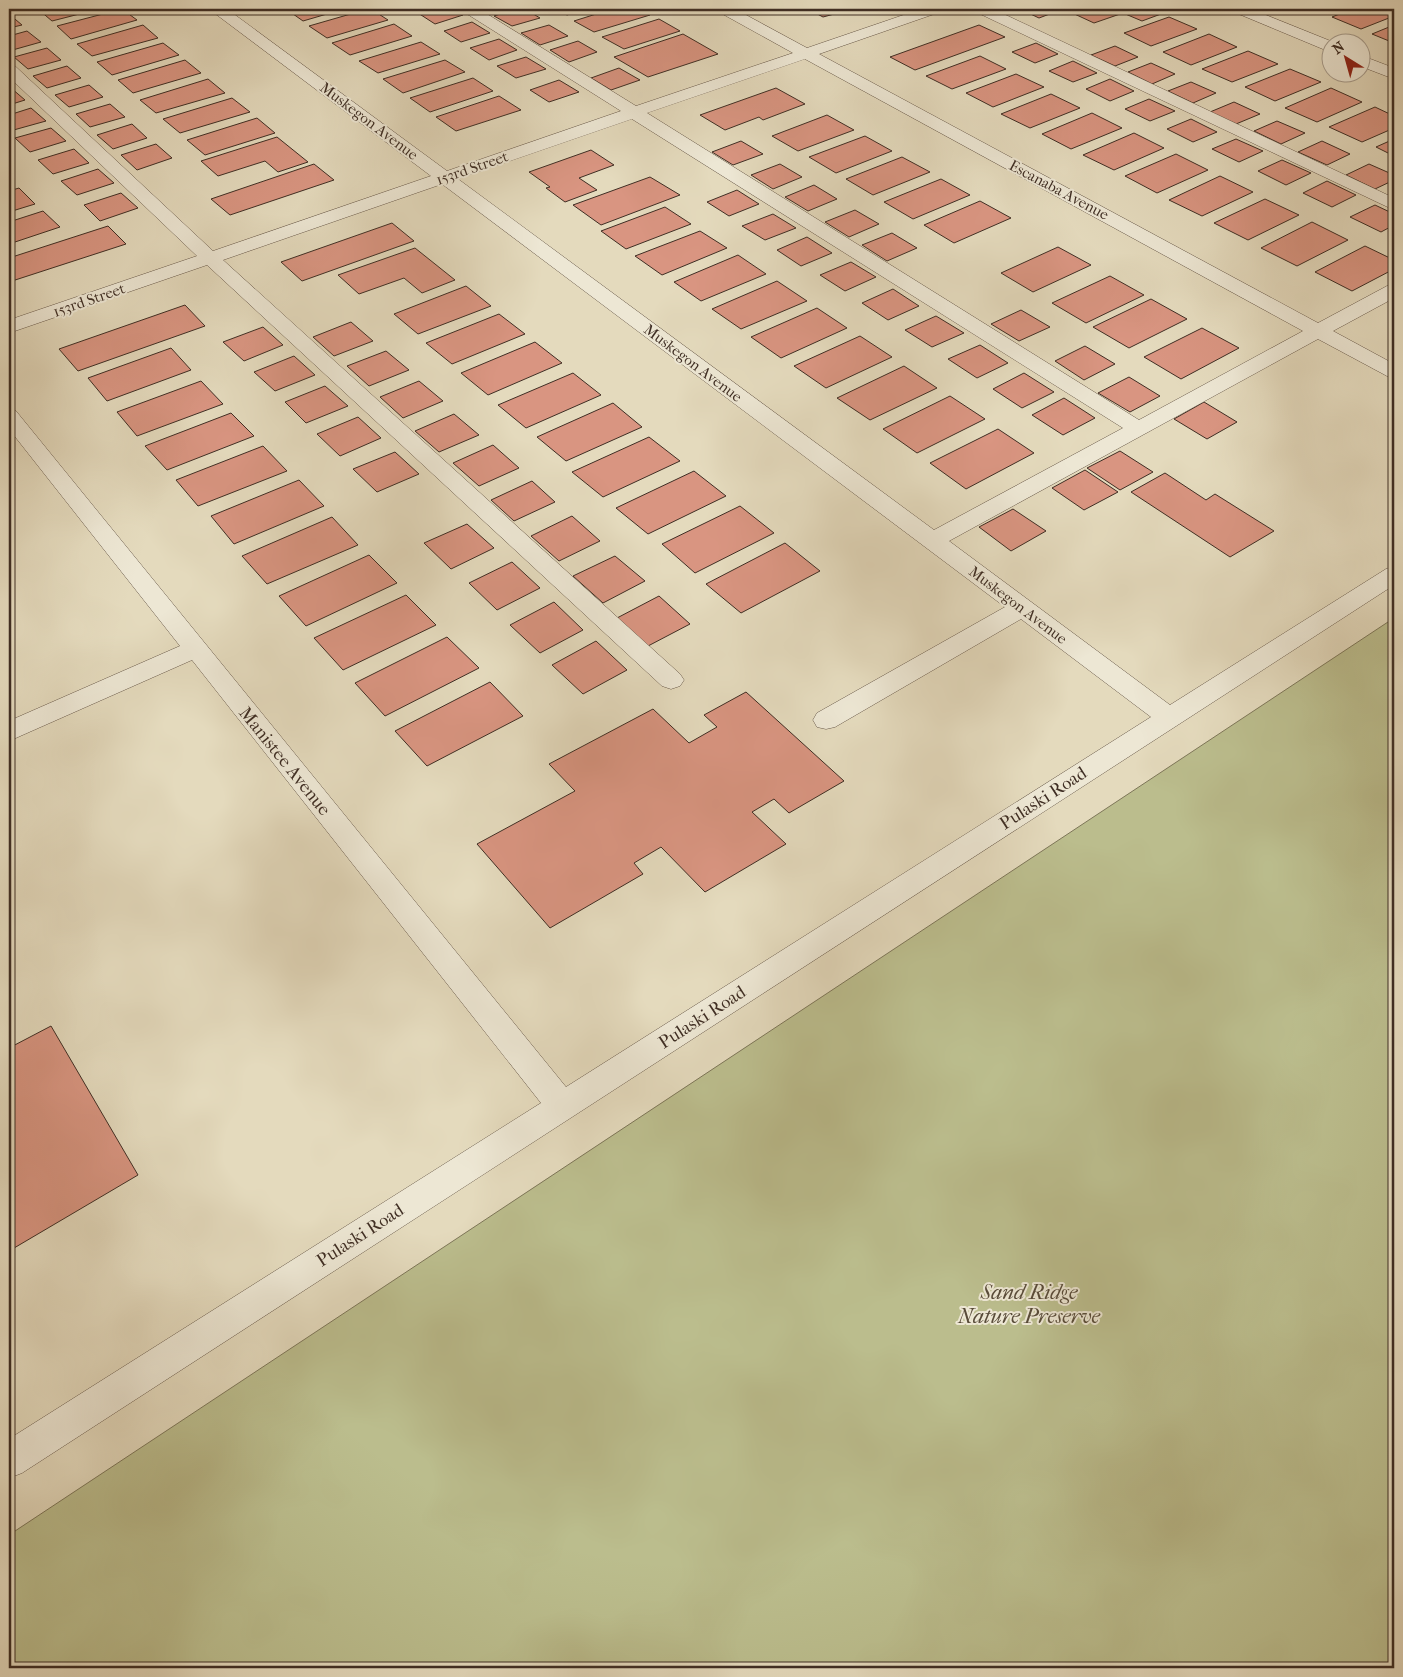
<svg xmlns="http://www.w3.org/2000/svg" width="1403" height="1677" viewBox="0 0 1403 1677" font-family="'IM FELL French Canon',serif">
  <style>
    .green { fill: #bbbd8d; stroke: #7d7658 }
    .building { fill: #d99581; stroke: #3f2e24 }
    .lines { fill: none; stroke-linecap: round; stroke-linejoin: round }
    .minor-casing { stroke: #68594a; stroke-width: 1 }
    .minor { fill: #ede7d4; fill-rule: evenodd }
    .labels { text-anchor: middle; stroke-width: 4; stroke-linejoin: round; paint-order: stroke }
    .far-street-label { font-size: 15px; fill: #3f2e24; stroke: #ede7d4 }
    .street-label { font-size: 18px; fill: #3f2e24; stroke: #ede7d4 }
    .near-park-label { font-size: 21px; font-style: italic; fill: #584b39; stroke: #ede7d4 }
  </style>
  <rect width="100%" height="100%" fill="#e4dabd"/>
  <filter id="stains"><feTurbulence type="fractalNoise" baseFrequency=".004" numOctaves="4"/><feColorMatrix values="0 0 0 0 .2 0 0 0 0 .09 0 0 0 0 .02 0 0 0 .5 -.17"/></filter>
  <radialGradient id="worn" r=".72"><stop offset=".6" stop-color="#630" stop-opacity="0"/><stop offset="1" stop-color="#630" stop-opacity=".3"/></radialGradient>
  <!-- green -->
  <path class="green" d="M1394 618V1668H9V1535Z"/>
  <!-- building -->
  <path class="building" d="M42 9H99L52 21 39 10Z
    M122 9 137 20 71 39 57 26Z
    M286 9H344L303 21Z
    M368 9H371L388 20 327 38 309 26Z
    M433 9H452L463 15 435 24 418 13Z
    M516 9H525L540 18 512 26 494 16Z
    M556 9H586L567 15Z
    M612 9H640L650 15 594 32 574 21Z
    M808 9H853L823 17Z
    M1020 9H1063L1039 18Z
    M1075 9H1149L1161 14 1142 21 1123 13 1094 23 1068 11Z
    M1352 9H1394V16L1361 29 1332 17Z
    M9 14 22 25 9 28Z
    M1169 17 1197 29 1151 46 1124 33Z
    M659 19 680 31 624 49 602 37Z
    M472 22 490 33 461 42 444 31Z
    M394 24 412 36 350 55 332 43Z
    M143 25 158 38 92 56 77 44Z
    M549 25 568 36 540 45 521 33Z
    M979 25 1005 37 915 70 890 57Z
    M1394 25V43L1372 34Z
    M27 31 41 42 9 51V36Z
    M683 34 718 54 648 77 614 57Z
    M1209 34 1237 47 1191 65 1163 52Z
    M499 39 517 50 489 60 470 48Z
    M578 41 597 52 569 62 550 50Z
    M421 42 440 54 378 73 359 61Z
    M163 43 179 55 112 75 97 62Z
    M1036 43 1058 54 1035 63 1012 52Z
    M1115 46 1138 57 1115 66 1091 55Z
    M47 48 61 60 28 69 14 57Z
    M1248 51 1278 64 1232 82 1202 69Z
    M980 56 1006 69 952 89 926 76Z
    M526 57 546 69 516 78 497 66Z
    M185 60 201 73 133 93 118 80Z
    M445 60 465 72 403 93 383 79Z
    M1073 61 1097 73 1073 82 1049 71Z
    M1151 63 1175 74 1152 84 1128 72Z
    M67 66 81 78 47 88 33 76Z
    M619 68 640 80 611 90 591 78Z
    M1290 69 1321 82 1275 101 1245 87Z
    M1016 74 1044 87 993 107 966 93Z
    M473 78 493 91 430 112 410 98Z
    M208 79 225 93 156 113 140 100Z
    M1110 79 1134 91 1110 101 1086 89Z
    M559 80 579 92 549 102 530 90Z
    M1191 82 1216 93 1193 103 1168 91Z
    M89 85 103 97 69 107 55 95Z
    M9 88H11L25 100 9 105Z
    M776 88 805 104 763 120 759 117 725 130 700 115Z
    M1331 88 1362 102 1317 122 1285 108Z
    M1051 94 1080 108 1030 128 1001 114Z
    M499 96 521 110 456 131 436 117Z
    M232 98 250 112 180 133 163 119Z
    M1149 99 1175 111 1150 121 1125 109Z
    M1234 102 1260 114 1236 124 1210 112Z
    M110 104 125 117 90 127 76 114Z
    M1375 107 1394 116V128L1362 142 1329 127Z
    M31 108 46 121 10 131 9 130V115Z
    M1092 113 1122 128 1071 149 1042 134Z
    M827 115 854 130 798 151 772 136Z
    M257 118 275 133 205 155 187 140Z
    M1191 119 1217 132 1193 142 1167 129Z
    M1277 121 1305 133 1281 144 1254 131Z
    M132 124 147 138 113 149 97 135Z
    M51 128 66 141 30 152 15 138Z
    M1134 133 1164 148 1114 170 1083 155Z
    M865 136 892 151 836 173 809 157Z
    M277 137 308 162 278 172 265 161 218 176 201 161Z
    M1236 139 1263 151 1239 162 1212 149Z
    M1394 139V156L1376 147Z
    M741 141 763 154 733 165 712 152Z
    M1322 141 1350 154 1327 165 1298 152Z
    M156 144 172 158 137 170 121 155Z
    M74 149 89 163 53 174 38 160Z
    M591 150 614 165 579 178 597 190 565 202 546 188 550 187 529 172Z
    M1176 154 1208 170 1157 193 1125 176Z
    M902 157 930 172 873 195 846 179Z
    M1282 160 1311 173 1286 185 1258 171Z
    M314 164 334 180 230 215 211 199Z
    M780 164 802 177 773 189 751 175Z
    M1369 164 1394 175V180L1375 189 1346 175Z
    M98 169 114 183 77 195 61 181Z
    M1220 176 1253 192 1202 216 1169 200Z
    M650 177 680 195 601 225 573 205Z
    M941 179 970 195 913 219 884 202Z
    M1327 181 1356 195 1332 207 1303 193Z
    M814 185 837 199 808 211 785 197Z
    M19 188 35 204 9 212V191Z
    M737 190 759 204 729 216 707 202Z
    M121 193 138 208 100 221 84 205Z
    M1265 199 1299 215 1248 240 1214 223Z
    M980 201 1011 218 954 243 924 225Z
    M1375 205 1394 214V225L1381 232 1350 217Z
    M665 207 691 224 626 249 601 231Z
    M855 210 879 224 849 237 825 222Z
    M43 211 60 227 9 244V222Z
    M773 214 796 228 765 240 742 226Z
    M1312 222 1348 240 1297 266 1261 248Z
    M392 223 414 241 302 281 281 262Z
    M108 226 126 244 9 282V258Z
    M700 231 727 248 662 275 635 256Z
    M892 233 917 248 887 261 862 245Z
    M807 237 832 253 801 266 777 250Z
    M1365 246 1394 260V269L1352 291 1315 272Z
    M1058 247 1091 265 1033 292 1001 273Z
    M415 248 455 280 422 293 404 278 359 294 338 275Z
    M738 255 766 274 701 301 674 282Z
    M851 262 876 277 845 291 820 275Z
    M1110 276 1144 295 1086 323 1052 303Z
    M777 281 807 301 741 329 712 309Z
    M466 286 491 306 418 334 394 314Z
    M893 289 919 306 888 320 862 303Z
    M1151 299 1187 319 1129 348 1093 327Z
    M185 305 205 326 78 371 59 349Z
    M817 308 847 328 781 358 751 337Z
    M1021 310 1050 327 1019 341 991 324Z
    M499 314 525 334 452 364 426 343Z
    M936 316 964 333 932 347 905 330Z
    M351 322 373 341 334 356 313 337Z
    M263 327 283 345 244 361 223 342Z
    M1202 328 1239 348 1181 379 1144 357Z
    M860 336 892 357 826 388 794 366Z
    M535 342 562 363 488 395 461 373Z
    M980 345 1008 363 977 378 948 359Z
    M1085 346 1115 364 1084 380 1055 361Z
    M171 348 191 370 107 401 88 378Z
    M386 351 409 370 369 386 347 366Z
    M294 356 315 375 275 391 254 372Z
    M904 366 937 388 870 420 837 398Z
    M573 373 601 395 526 428 498 405Z
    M1024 373 1054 392 1022 408 993 389Z
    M1129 377 1160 396 1130 412 1098 393Z
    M201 381 223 404 137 436 117 412Z
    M419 381 443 401 403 418 380 397Z
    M325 386 348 406 306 423 285 402Z
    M950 396 985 419 917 453 883 429Z
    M1064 398 1095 418 1063 435 1032 415Z
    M1204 402 1237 422 1207 439 1174 419Z
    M613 403 642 427 566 461 537 437Z
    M231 413 254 436 167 470 145 446Z
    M454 414 479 435 439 452 415 431Z
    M358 417 381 438 340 456 317 434Z
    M998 429 1034 453 966 489 930 463Z
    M649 437 680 461 603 497 572 472Z
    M493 445 519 468 479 486 453 463Z
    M263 446 287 471 198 506 176 480Z
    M1120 451 1153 472 1120 490 1087 468Z
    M395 452 419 474 377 492 353 469Z
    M1085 470 1118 492 1084 510 1052 488Z
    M694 471 726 496 648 534 616 508Z
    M1165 473 1206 500 1215 494 1274 531 1230 557 1131 492Z
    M299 480 324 506 234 544 211 516Z
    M532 481 555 502 514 521 491 500Z
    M740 506 774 533 695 573 662 544Z
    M1013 509 1046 531 1011 551 979 527Z
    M572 516 600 541 559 561 531 536Z
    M332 517 358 545 267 584 242 556Z
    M467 524 494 548 451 569 424 543Z
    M785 543 820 571 741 613 706 584Z
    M369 555 397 583 306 626 279 596Z
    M615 556 645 581 603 603 573 576Z
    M512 562 540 588 497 610 469 583Z
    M406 595 436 625 343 670 314 638Z
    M659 596 690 624 648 646 617 618Z
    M554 602 583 630 540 653 510 625Z
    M447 637 479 668 385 716 355 683Z
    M596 641 627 670 583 694 552 665Z
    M490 682 523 716 427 766 395 731Z
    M746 692 844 781 789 813 774 799 752 812 786 844 705 892 661 847 634 863 643 874 550 928 477 844 575 791 549 764 653 709 689 743 717 727 704 715Z
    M51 1026 138 1175 9 1251V1048Z"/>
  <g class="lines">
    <defs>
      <path id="minor" d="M211 9H227L447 171 621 111 464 12 462 9H479L636 106 793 53 719 12 717 9H735L807 48 921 9H942L940 12 819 54 1318 323 1387 286 1394 284V298L1333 331 1394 364V378L1387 376 1318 339 949 541 1170 705 1386 569 1394 566V585L22 1473 9 1478V1439L541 1103 192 660 9 741V721L180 646 9 429V409L16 411 566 1087 1151 717 1021 619 835 727 826 729 817 727 813 720 817 713 1005 607 442 184 223 260 680 674 684 680 680 686 671 689 662 686 207 265 9 333V320L197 256 9 77V64L15 66 213 251 431 176 213 12ZM805 59 1303 331 1139 420 647 113ZM632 119 1123 428 934 530 458 179Z
        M973 9H993L1394 198V210L976 12Z
        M1231 9H1251L1333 42H1330V52L1234 12Z
        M1360 55 1394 68V79L1360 66Z"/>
    </defs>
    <!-- minor casing -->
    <use href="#minor" class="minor-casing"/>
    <!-- minor -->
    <use href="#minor" class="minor"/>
  </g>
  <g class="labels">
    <!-- far-street labels -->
    <g class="far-street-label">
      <text transform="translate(369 121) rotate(37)" y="5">Muskegon Avenue</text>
      <text transform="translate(472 168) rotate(-19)" y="5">153rd Street</text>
      <text transform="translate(1059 190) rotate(28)" y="5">Escanaba Avenue</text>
      <text transform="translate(89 300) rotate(-19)" y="5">153rd Street</text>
      <text transform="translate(693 363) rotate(37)" y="5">Muskegon Avenue</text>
      <text transform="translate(1018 605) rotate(37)" y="5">Muskegon Avenue</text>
    </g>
    <!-- street labels -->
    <g class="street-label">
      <text transform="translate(285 761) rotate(51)" y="6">Manistee Avenue</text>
      <text transform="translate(1043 798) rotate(-33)" y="6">Pulaski Road</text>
      <text transform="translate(702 1017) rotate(-33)" y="6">Pulaski Road</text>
      <text transform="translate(360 1235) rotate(-33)" y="6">Pulaski Road</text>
    </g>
    <!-- near-park labels -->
    <g class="near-park-label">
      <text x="1029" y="1299">Sand Ridge<tspan x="1029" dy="24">Nature Preserve</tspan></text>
    </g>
  </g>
  <!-- margin -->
  <rect width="1403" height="1677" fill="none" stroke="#e4dabd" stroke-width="30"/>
  <rect x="10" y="10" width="1383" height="1657" fill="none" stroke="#3f2e24" stroke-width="2.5"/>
  <rect x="15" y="15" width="1373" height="1647" fill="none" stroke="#3f2e24"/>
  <!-- north arrow -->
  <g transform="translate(1346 58) rotate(323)"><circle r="24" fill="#ede7d4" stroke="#a79d8e"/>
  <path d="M0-4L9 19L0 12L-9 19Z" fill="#8f2418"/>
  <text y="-8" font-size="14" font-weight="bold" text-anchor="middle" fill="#3f2e24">N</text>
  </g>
  <rect width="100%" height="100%" filter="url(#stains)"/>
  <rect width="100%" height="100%" fill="url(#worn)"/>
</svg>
